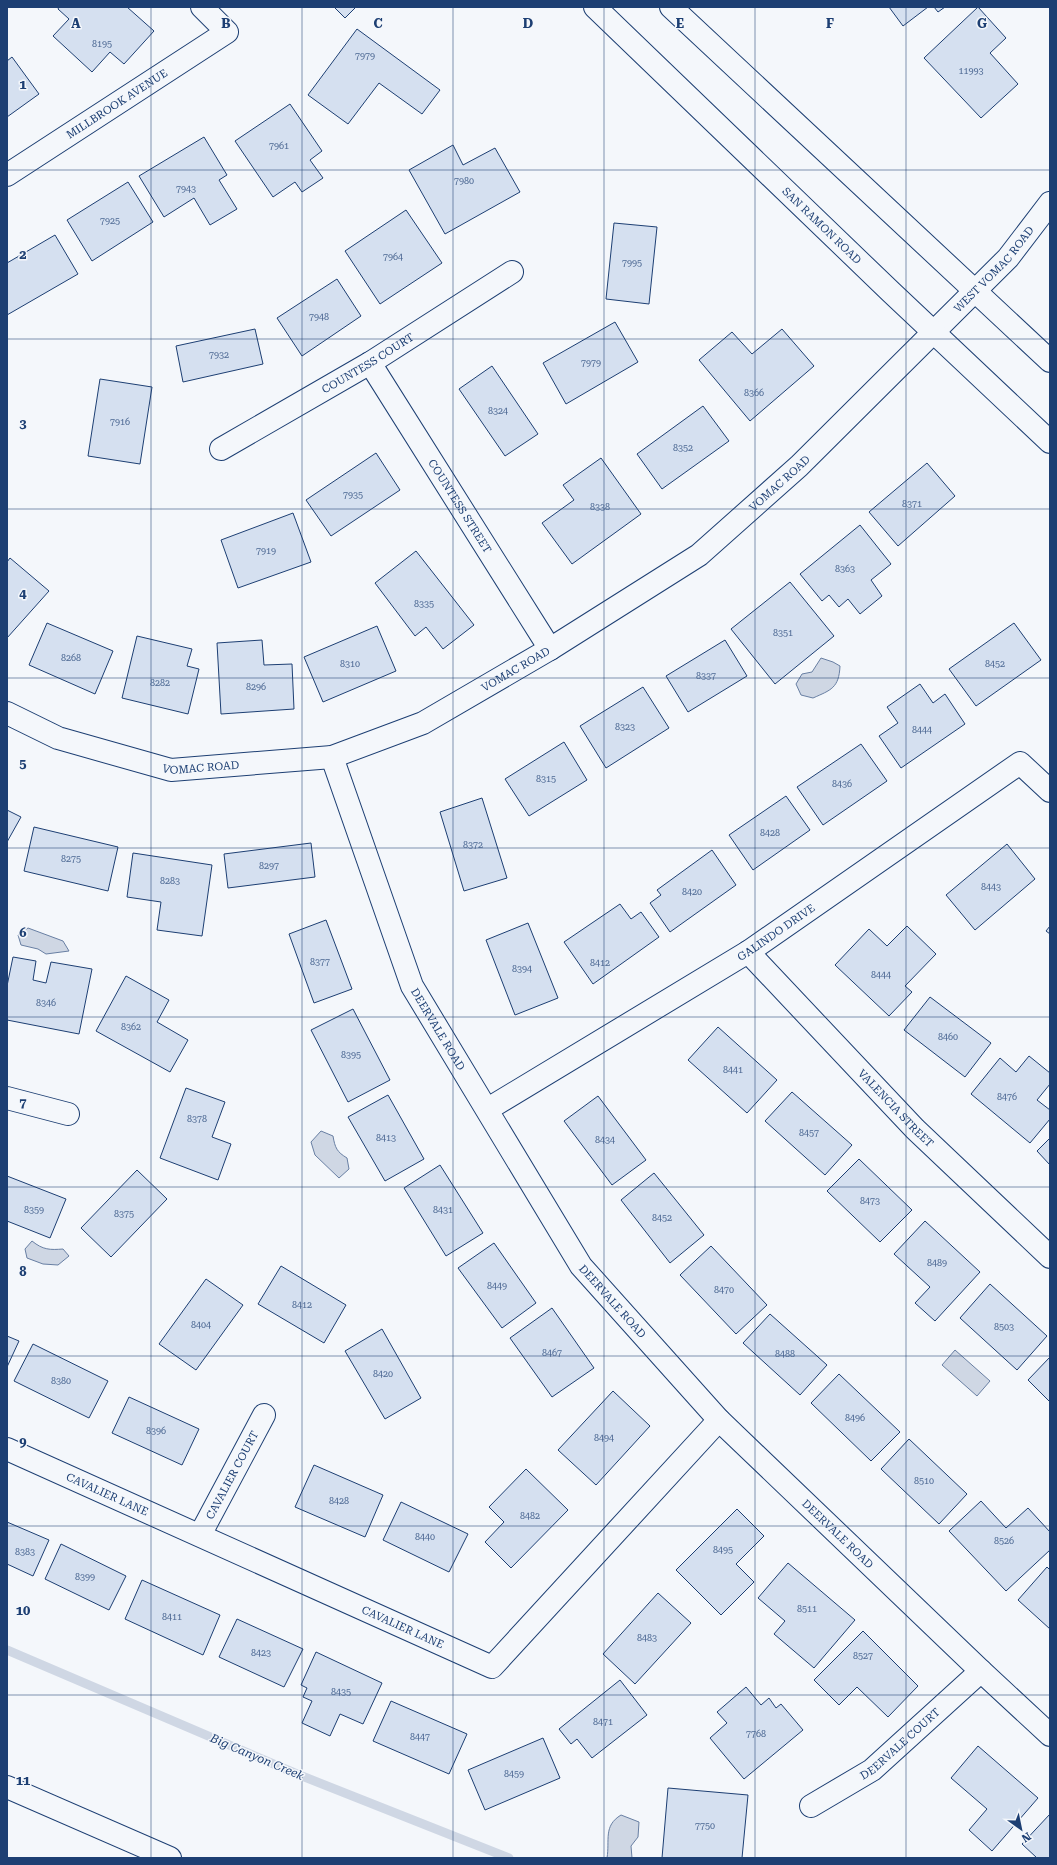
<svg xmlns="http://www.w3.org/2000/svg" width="1057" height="1865" viewBox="0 0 1057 1865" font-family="'Roboto Serif',serif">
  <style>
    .water { fill: #cfd7e4; stroke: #687fa3 }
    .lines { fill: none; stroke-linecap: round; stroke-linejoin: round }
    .stream { stroke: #cfd7e4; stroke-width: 9 }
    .building { fill: #d5e0f0; stroke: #1d3f73 }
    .street-casing { stroke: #1d3f73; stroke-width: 24 }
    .secondary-casing { stroke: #1d3f73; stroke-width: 24 }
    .highway-casing { stroke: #1d3f73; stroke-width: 24 }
    .street { stroke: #f4f7fb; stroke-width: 22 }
    .secondary { stroke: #f4f7fb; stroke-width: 22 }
    .highway { stroke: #f4f7fb; stroke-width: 22 }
    .grid { fill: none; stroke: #1d3f73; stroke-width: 1; stroke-opacity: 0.55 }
    .labels { text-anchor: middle; stroke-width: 3; stroke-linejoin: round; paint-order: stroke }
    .number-label { font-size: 9px; fill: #4b6792 }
    .street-label { font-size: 11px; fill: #1d3f73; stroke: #f4f7fb }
    .water-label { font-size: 12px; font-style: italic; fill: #1d3f73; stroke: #f4f7fb }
    .grid-label { font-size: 13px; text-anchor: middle; font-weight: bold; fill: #1d3f73; stroke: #f4f7fb; stroke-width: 3; stroke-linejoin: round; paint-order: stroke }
  </style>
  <rect width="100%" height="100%" fill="#f4f7fb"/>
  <!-- water -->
  <path class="water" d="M821 658 833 662 840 666C839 688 831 690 813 698L801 695 796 684 802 674 812 672Z
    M28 928 63 941 69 951 46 954 38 949 21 945 18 935Z
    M321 1131 333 1136C335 1148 337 1152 347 1158L349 1169 339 1178 315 1155 311 1142Z
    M32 1241C43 1250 50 1250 63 1249L69 1256 58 1265 43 1264 27 1258 25 1249Z
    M955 1350 990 1381 977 1396 942 1365Z
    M621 1815 639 1822 638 1837 631 1846 632 1858H607C610 1840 603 1826 621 1815Z"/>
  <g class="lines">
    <!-- stream -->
    <path class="stream" d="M7 1650 297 1774 509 1858"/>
  </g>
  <!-- building -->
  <path class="building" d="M59 7H127L154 31 124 64 110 52 92 72 53 36 69 19 58 9Z
    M334 7H356L345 18Z
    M889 7H928L903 26Z
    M934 7H945L938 12Z
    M978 7 1006 38 990 53 1018 84 981 118 924 58Z
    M357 29 440 90 422 114 379 83 348 124 308 95Z
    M12 57 39 94 7 117V61Z
    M290 104 322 151 310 160 323 178 302 192 295 182 273 197 235 141Z
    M204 137 227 175 219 180 237 209 210 225 194 198 164 217 139 176Z
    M453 145 463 165 495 148 520 192 445 234 409 170Z
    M128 182 153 222 92 261 67 220Z
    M406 210 442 263 380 304 345 251Z
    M614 223 657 227 649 304 606 299Z
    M55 235 78 274 7 315V263Z
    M337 279 361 316 302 356 277 318Z
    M615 322 638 362 566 404 543 363Z
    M255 329 263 364 183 382 176 346Z
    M782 329 814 366 750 421 699 360 732 332 752 354Z
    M492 366 538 434 505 456 459 389Z
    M100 379 152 387 140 464 88 456Z
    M703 406 729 441 662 489 637 454Z
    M376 453 400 490 331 536 306 500Z
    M601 458 641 514 572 564 542 523 574 500 563 485Z
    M927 463 955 496 898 546 869 512Z
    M293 513 311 562 238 588 221 540Z
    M860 525 891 564 871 580 882 596 860 614 848 599 839 607 829 595 822 601 800 574Z
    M416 551 474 625 443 649 426 627 415 636 375 583Z
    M10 558 49 591 7 638V562Z
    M790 582 834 636 775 684 731 629Z
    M47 623 113 651 95 694 29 665Z
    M1014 623 1041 660 976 706 949 669Z
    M377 626 396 671 323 702 304 657Z
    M137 636 192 649 187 666 199 669 188 714 122 698Z
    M262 640 264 665 292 664 294 709 221 714 217 643Z
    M725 640 747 676 688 712 666 676Z
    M920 684 933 703 945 694 965 724 901 768 879 736 898 723 887 707Z
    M643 687 669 728 606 768 580 726Z
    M564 742 587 780 529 816 505 779Z
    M861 744 887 781 823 825 797 787Z
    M786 796 810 830 753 870 729 835Z
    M482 798 507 878 464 891 440 812Z
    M7 810 21 817 7 842Z
    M34 827 118 847 108 891 24 871Z
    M311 843 315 877 228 888 224 854Z
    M1007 844 1035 879 975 930 946 895Z
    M712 850 736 885 670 932 650 903 661 895 657 890Z
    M133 853 212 865 202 936 157 930 161 902 127 897Z
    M620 904 631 919 641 912 659 937 593 984 564 942Z
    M326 920 352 989 314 1003 289 934Z
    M528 923 558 998 515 1015 486 940Z
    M907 926 936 954 905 986 912 992 889 1016 835 965 869 929 887 946Z
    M1050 926V934L1046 931Z
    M13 957 36 961 33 980 46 983 51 962 92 969 79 1034 7 1020V986Z
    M126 976 169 1000 157 1022 188 1040 170 1072 96 1031Z
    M930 997 991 1043 965 1077 904 1030Z
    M353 1009 390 1080 348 1102 311 1030Z
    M718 1027 777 1080 747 1113 688 1060Z
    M1029 1056 1050 1073V1084L1037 1100 1050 1110V1119L1030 1143 971 1094 1000 1058 1016 1072Z
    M186 1088 225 1102 212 1137 231 1144 218 1180 160 1158Z
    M792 1092 852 1145 825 1175 765 1121Z
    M388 1095 424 1159 385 1181 348 1117Z
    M598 1096 646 1160 612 1185 564 1121Z
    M1050 1138V1165L1037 1151Z
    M859 1159 912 1210 880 1242 827 1191Z
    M440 1165 483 1233 446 1256 404 1188Z
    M137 1170 167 1199 111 1257 81 1228Z
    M654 1173 704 1235 670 1263 621 1200Z
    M7 1176 66 1199 50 1238 7 1221Z
    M925 1221 980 1272 935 1321 915 1303 930 1287 894 1254Z
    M494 1243 536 1303 502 1328 458 1268Z
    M711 1246 767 1305 736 1334 680 1275Z
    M281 1266 346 1305 324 1343 258 1304Z
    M206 1279 243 1305 196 1370 159 1344Z
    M990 1284 1047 1336 1017 1370 960 1318Z
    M552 1308 594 1368 552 1397 510 1338Z
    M770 1314 827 1365 800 1395 743 1343Z
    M382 1329 421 1398 385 1419 345 1351Z
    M7 1336 19 1341 7 1367Z
    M33 1344 108 1381 89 1418 14 1381Z
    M1050 1357V1402L1028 1380Z
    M839 1374 900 1432 871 1461 811 1403Z
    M613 1391 650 1426 596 1485 558 1450Z
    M129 1397 199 1429 182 1465 112 1433Z
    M909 1439 967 1494 939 1524 881 1469Z
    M314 1465 383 1495 365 1537 295 1507Z
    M526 1469 568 1510 511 1568 485 1542 504 1522 489 1507Z
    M981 1501 1006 1528 1028 1508 1050 1532V1550L1006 1591 949 1531Z
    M401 1502 468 1534 449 1572 383 1540Z
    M737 1509 764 1536 736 1564 754 1582 721 1615 676 1570Z
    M7 1522 49 1540 33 1576 7 1564Z
    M61 1544 126 1576 109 1610 45 1579Z
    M788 1563 855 1620 814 1668 774 1634 785 1621 758 1598Z
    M1047 1567 1050 1570V1629L1018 1600Z
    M142 1580 220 1615 203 1655 125 1619Z
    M658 1593 691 1623 635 1684 603 1654Z
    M237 1619 303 1649 284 1687 219 1657Z
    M863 1631 918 1686 888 1717 857 1687 839 1705 814 1680Z
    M316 1652 382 1683 363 1724 340 1714 330 1736 302 1723 312 1701 303 1697 307 1688 301 1685Z
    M620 1680 647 1715 592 1758 577 1739 571 1744 559 1729Z
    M746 1687 761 1705 769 1698 776 1708 781 1704 803 1730 744 1779 710 1738 727 1723 717 1712Z
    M391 1701 467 1734 449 1774 373 1741Z
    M543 1738 560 1778 485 1810 468 1770Z
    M978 1746 1038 1798 992 1851 969 1830 987 1809 951 1778Z
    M668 1788 748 1795 742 1858H662Z
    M1050 1814V1858H1037L1022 1844Z"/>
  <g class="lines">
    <defs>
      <g id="street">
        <path id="s1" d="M7 175 227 32 202 7"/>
        <path id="s2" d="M370 363 550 649"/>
        <path id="s3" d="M221 449 370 363 512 272"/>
        <path id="s4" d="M7 713 58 738 171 770 332 757 423 723 550 649 699 555 799 466 1008 258 1050 203"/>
        <path id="s5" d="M332 757 412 986 581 1266 719 1420 981 1671 1050 1735"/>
        <path id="s6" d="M748 952 915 1129 1050 1257"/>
        <path d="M7 1098 68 1114"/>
        <path id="s7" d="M488 1109 748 952 1020 763 1050 791"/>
        <path id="s8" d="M7 1449 492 1667 719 1420"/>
        <path id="s9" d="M200 1535 264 1415"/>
        <path id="s10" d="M811 1806 872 1770 981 1671"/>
      </g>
      <g id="secondary">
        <path id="s11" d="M595 7 891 292 1050 442"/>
        <path d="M671 7 1050 361"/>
      </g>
      <path id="highway" d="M7 1787 170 1858"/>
    </defs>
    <!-- street casing -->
    <use href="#street" class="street-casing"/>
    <!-- secondary casing -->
    <use href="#secondary" class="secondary-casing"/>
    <!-- highway casing -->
    <use href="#highway" class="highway-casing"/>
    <!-- street -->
    <use href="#street" class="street"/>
    <!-- secondary -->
    <use href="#secondary" class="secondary"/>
    <!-- highway -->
    <use href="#highway" class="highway"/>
  </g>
  <!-- grid -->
  <path class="grid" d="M151 7V1858M302 7V1858M453 7V1858M604 7V1858M755 7V1858M906 7V1858M7 170H1050M7 339H1050M7 509H1050M7 678H1050M7 848H1050M7 1017H1050M7 1187H1050M7 1356H1050M7 1526H1050M7 1695H1050"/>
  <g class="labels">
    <!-- number labels -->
    <g class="number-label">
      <text x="102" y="47">8195</text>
      <text x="365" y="59">7979</text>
      <text x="971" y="74">11993</text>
      <text x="279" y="149">7961</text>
      <text x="464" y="184">7980</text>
      <text x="186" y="192">7943</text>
      <text x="110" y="224">7925</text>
      <text x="393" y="260">7964</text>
      <text x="632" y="266">7995</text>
      <text x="319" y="320">7948</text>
      <text x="219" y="358">7932</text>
      <text x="591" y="366">7979</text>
      <text x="754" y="396">8366</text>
      <text x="498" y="414">8324</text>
      <text x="120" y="425">7916</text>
      <text x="683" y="451">8352</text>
      <text x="353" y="498">7935</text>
      <text x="912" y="507">8371</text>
      <text x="600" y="510">8338</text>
      <text x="266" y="554">7919</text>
      <text x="845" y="572">8363</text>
      <text x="424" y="607">8335</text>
      <text x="783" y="636">8351</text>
      <text x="71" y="661">8268</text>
      <text x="350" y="667">8310</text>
      <text x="995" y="667">8452</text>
      <text x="706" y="679">8337</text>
      <text x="160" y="686">8282</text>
      <text x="256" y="690">8296</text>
      <text x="625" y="730">8323</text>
      <text x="922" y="733">8444</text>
      <text x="546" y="782">8315</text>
      <text x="842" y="787">8436</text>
      <text x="770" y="836">8428</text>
      <text x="473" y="848">8372</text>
      <text x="71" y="862">8275</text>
      <text x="269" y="869">8297</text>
      <text x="170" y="884">8283</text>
      <text x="991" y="890">8443</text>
      <text x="692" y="895">8420</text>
      <text x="320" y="965">8377</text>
      <text x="600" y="966">8412</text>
      <text x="522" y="972">8394</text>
      <text x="881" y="978">8444</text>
      <text x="46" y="1006">8346</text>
      <text x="131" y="1030">8362</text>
      <text x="948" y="1040">8460</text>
      <text x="351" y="1058">8395</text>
      <text x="733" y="1073">8441</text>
      <text x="1007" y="1100">8476</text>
      <text x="197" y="1122">8378</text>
      <text x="809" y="1136">8457</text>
      <text x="386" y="1141">8413</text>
      <text x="605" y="1143">8434</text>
      <text x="870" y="1204">8473</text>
      <text x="34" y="1213">8359</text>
      <text x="443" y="1213">8431</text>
      <text x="124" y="1217">8375</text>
      <text x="662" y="1221">8452</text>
      <text x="937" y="1266">8489</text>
      <text x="497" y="1289">8449</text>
      <text x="724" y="1293">8470</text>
      <text x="302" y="1308">8412</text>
      <text x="201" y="1328">8404</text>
      <text x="1004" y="1330">8503</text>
      <text x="552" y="1356">8467</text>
      <text x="785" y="1357">8488</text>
      <text x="383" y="1377">8420</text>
      <text x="61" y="1384">8380</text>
      <text x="855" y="1421">8496</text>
      <text x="156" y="1434">8396</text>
      <text x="604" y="1441">8494</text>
      <text x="924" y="1484">8510</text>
      <text x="339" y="1504">8428</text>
      <text x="530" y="1519">8482</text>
      <text x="425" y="1540">8440</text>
      <text x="1004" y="1544">8526</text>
      <text x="723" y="1553">8495</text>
      <text x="25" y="1555">8383</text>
      <text x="85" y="1580">8399</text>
      <text x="807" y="1612">8511</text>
      <text x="172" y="1620">8411</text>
      <text x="647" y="1641">8483</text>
      <text x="261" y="1656">8423</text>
      <text x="863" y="1659">8527</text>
      <text x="341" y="1695">8435</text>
      <text x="603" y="1725">8471</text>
      <text x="756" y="1737">7768</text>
      <text x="420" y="1740">8447</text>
      <text x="514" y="1777">8459</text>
      <text x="705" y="1829">7750</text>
    </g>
    <!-- street labels -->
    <g class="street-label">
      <text dy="4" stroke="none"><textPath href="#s1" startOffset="131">MILLBROOK AVENUE</textPath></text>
      <text dy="4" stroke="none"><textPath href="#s11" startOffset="315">SAN RAMON ROAD</textPath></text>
      <text dy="4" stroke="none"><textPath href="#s4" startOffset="1167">WEST VOMAC ROAD</textPath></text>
      <text dy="4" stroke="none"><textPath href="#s3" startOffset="170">COUNTESS COURT</textPath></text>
      <text dy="4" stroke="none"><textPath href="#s4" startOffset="864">VOMAC ROAD</textPath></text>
      <text dy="4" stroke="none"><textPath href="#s2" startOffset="169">COUNTESS STREET</textPath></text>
      <text dy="4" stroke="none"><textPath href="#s4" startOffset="540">VOMAC ROAD</textPath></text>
      <text dy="4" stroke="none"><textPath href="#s4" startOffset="204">VOMAC ROAD</textPath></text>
      <text dy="4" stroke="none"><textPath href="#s7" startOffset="338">GALINDO DRIVE</textPath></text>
      <text dy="4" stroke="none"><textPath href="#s5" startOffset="293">DEERVALE ROAD</textPath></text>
      <text dy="4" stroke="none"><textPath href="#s6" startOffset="215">VALENCIA STREET</textPath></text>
      <text dy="4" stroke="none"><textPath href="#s5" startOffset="617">DEERVALE ROAD</textPath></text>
      <text dy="4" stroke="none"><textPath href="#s9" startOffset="68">CAVALIER COURT</textPath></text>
      <text dy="4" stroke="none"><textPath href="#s8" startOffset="110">CAVALIER LANE</textPath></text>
      <text dy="4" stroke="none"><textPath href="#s5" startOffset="941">DEERVALE ROAD</textPath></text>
      <text dy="4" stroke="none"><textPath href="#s8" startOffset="434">CAVALIER LANE</textPath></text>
      <text dy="4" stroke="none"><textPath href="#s10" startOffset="109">DEERVALE COURT</textPath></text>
    </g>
    <!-- water labels -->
    <g class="water-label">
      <text transform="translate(257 1757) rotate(23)" y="4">Big Canyon Creek</text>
    </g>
  </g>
  <g class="grid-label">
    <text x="76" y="28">A</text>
    <text x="226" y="28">B</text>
    <text x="378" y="28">C</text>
    <text x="528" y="28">D</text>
    <text x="680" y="28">E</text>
    <text x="830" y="28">F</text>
    <text x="982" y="28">G</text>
    <text x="23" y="89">1</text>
    <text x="23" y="259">2</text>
    <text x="23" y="428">3</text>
    <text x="23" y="598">4</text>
    <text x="23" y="768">5</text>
    <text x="23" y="937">6</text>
    <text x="23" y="1107">7</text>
    <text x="23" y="1276">8</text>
    <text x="23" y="1446">9</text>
    <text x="23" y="1615">10</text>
    <text x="23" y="1785">11</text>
  </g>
  <!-- border -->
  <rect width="1057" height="1865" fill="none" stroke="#1d3f73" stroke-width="16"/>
  <!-- north arrow -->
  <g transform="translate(1021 1829) rotate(147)" stroke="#f4f7fb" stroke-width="3" paint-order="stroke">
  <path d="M0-3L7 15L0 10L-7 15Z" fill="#1d3f73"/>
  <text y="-6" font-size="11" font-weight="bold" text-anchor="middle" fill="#1d3f73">N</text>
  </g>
</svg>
